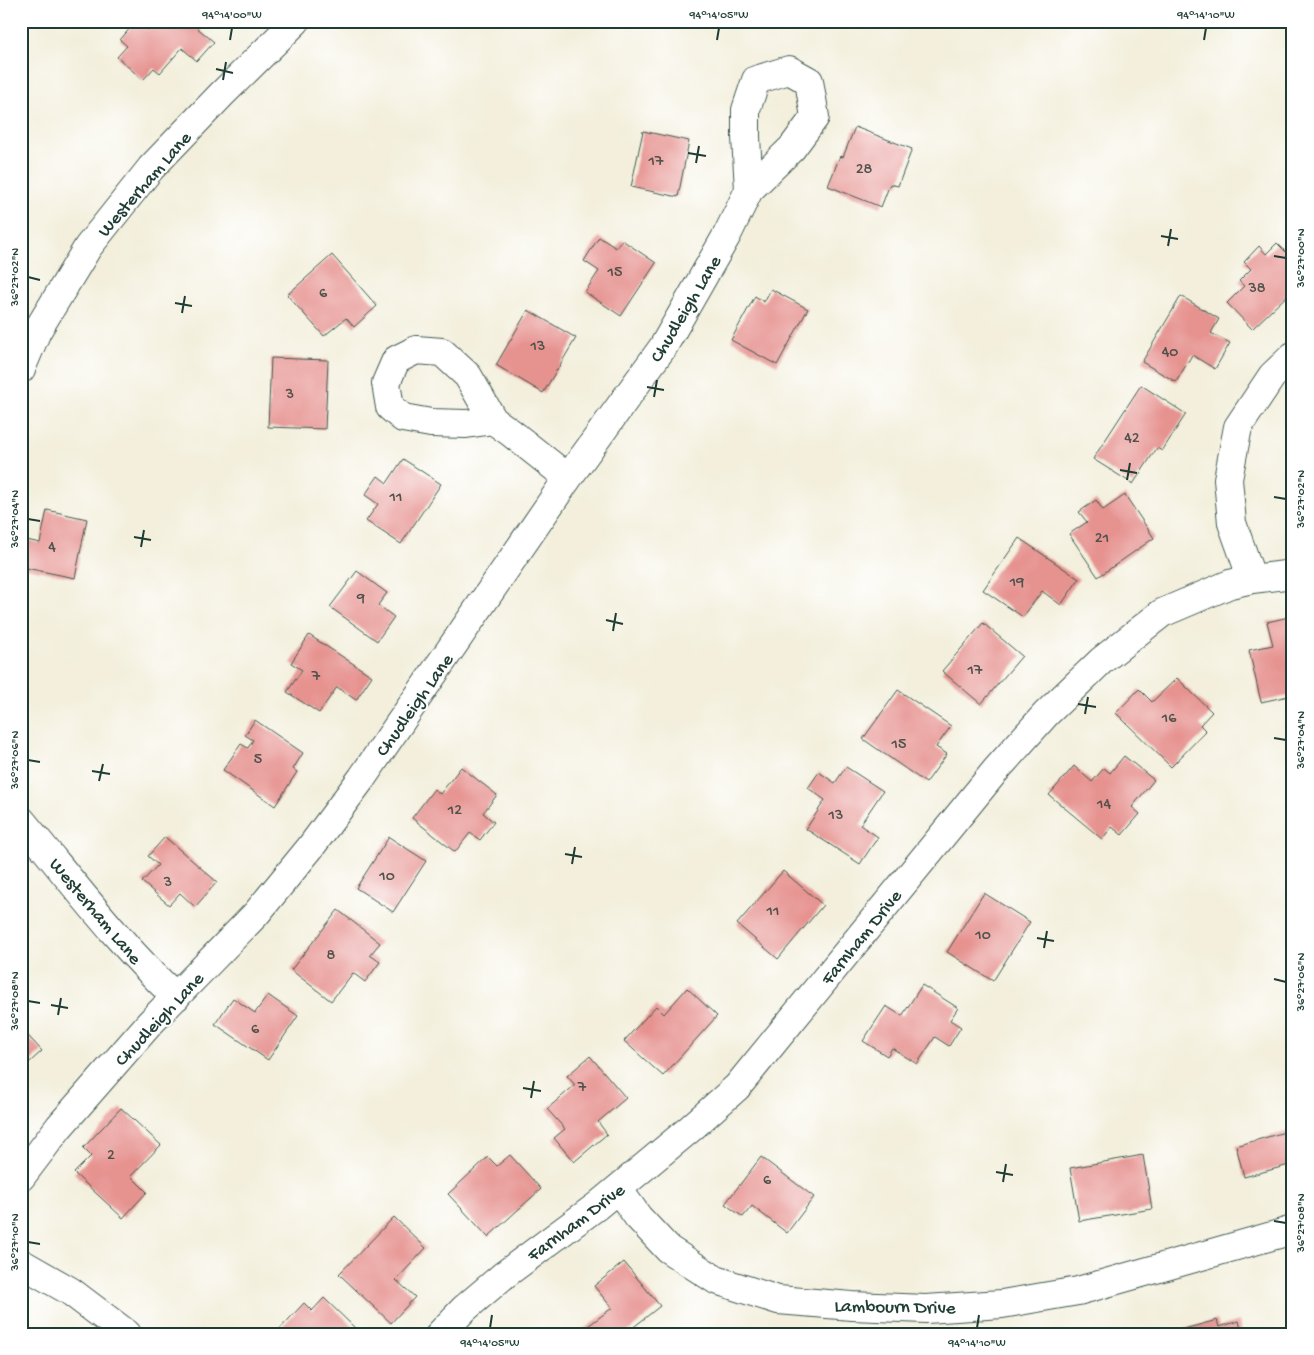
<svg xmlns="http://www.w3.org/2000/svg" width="1314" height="1355" viewBox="0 0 1314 1355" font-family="'Gochi Hand',sans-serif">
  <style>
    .building { fill: #e69390 }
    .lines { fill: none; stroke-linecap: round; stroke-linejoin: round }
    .minor-casing { stroke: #3f584d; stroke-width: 30 }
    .tertiary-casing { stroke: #3f584d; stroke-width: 30 }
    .minor { stroke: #fff; stroke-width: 28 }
    .tertiary { stroke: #fff; stroke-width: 28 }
    .ticks { fill: none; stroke: #1f3d34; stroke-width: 2 }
    .labels { text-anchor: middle; stroke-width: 4; stroke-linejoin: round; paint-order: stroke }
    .number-label { font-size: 16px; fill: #51524b }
    .street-label { font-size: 19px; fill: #1f3d34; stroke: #fff }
    .neatline { fill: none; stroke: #1f3d34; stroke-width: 2 }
    .ticks-label { font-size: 12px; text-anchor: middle; fill: #1f3d34 }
  </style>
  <rect width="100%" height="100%" fill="#fff"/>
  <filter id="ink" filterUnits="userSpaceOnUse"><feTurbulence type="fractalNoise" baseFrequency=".02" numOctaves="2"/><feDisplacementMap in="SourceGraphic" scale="10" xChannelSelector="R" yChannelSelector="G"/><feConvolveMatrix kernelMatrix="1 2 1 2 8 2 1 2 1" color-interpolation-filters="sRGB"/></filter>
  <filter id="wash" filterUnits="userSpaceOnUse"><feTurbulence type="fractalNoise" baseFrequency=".0096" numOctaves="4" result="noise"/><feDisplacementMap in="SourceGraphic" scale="20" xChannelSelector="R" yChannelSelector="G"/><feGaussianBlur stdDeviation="1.12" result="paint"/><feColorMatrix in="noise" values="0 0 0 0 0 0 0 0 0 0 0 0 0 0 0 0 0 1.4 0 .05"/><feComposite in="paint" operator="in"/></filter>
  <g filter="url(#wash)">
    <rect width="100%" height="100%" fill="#f3efdc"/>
    <g id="blocks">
      <!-- building -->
      <path class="building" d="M136 21 148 30 156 21H189L214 42 197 61 182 48 160 73 154 68 143 80 117 57 127 46 120 40Z
        M801 21H818L817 27 801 24Z
        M855 127 912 149 898 186 890 184 881 207 828 186 840 156 843 157Z
        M643 131 689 141 678 197 631 187Z
        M599 237 616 248 622 240 656 263 621 316 585 292 599 271 584 261Z
        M1277 243 1293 259V290L1252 329 1227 303 1244 286 1239 281 1251 269 1244 262 1259 246 1266 254Z
        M332 255 377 306 354 327 346 318 324 336 287 295Z
        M771 289 808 309 777 365 731 340 755 296 764 302Z
        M1181 296 1219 319 1211 333 1230 343 1215 369 1192 355 1176 382 1142 362Z
        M528 310 576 338 543 393 496 365Z
        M271 358 328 360 325 429 268 427Z
        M1141 385 1186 414 1162 451 1157 448 1133 484 1093 459Z
        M403 459 441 484 401 544 366 521 378 504 365 495 378 476 387 483Z
        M1125 495 1154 538 1098 577 1069 534 1087 522 1079 512 1096 500 1103 510Z
        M47 510 87 519 75 578 21 567 27 540 40 543Z
        M1019 538 1079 579 1061 605 1042 591 1023 617 983 590Z
        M357 571 387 593 378 605 394 617 377 641 330 607Z
        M1293 616V695L1261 702 1249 650 1273 645 1267 622Z
        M983 623 1022 656 981 704 942 671Z
        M309 635 372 676 356 700 337 687 319 713 287 692 302 670 291 663Z
        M1177 678 1212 712 1200 725 1206 731 1171 767 1116 713 1139 689 1152 702Z
        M898 690 951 726 936 747 947 754 926 783 863 739Z
        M255 720 303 753 293 769 297 772 275 806 223 770 241 744 248 748 253 740 245 735Z
        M1124 756 1154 780 1132 807 1140 814 1122 835 1112 827 1102 839 1049 795 1074 766 1092 782 1104 768 1110 773Z
        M461 767 497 795 483 813 494 822 480 840 470 833 455 852 412 818 434 789 440 794Z
        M846 767 883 791 860 825 878 837 860 864 806 829 825 800 808 788 819 772 835 783Z
        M165 837 217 882 195 907 180 893 169 905 142 882 158 865 148 856Z
        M389 837 426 861 393 912 356 888Z
        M783 871 823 905 778 959 737 924Z
        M984 893 1030 922 993 981 947 952Z
        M338 910 380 943 370 955 380 962 365 982 353 973 331 1001 291 970Z
        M922 985 958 1008 950 1020 961 1027 949 1046 935 1037 917 1064 892 1048 887 1056 863 1041 886 1006 902 1016Z
        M687 988 717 1016 663 1076 624 1041 656 1006 664 1014Z
        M268 995 298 1016 268 1060 215 1024 233 998 255 1013Z
        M21 1028 42 1051 21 1070Z
        M590 1056 626 1098 598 1122 607 1134 574 1162 554 1138 565 1129 547 1109 575 1085 567 1076Z
        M121 1108 161 1145 131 1176 147 1192 123 1218 74 1173 91 1156 83 1148Z
        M1292 1130 1293 1164 1244 1177 1236 1146Z
        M510 1155 541 1189 488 1237 448 1194 488 1157 497 1166Z
        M1143 1155 1152 1209 1079 1221 1070 1168Z
        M761 1157 814 1197 787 1233 752 1206 743 1217 725 1204Z
        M394 1217 426 1248 396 1280 415 1297 391 1323 339 1274Z
        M624 1262 660 1306 625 1334H581L580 1332 612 1308 594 1286Z
        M1290 1277H1293V1295H1291Z
        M324 1298 357 1330 353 1334H275L304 1303 312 1311Z
        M1217 1320 1219 1327 1239 1321 1242 1334H1186L1184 1329Z"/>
    </g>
  </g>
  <g filter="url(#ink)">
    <use href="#blocks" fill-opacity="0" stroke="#3f584d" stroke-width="1"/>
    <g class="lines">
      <defs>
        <path id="minor" d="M21 369 37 331 88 247 151 168 222 94 296 21
          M493 420 466 424 431 423 403 418 390 407 386 383 396 360 416 350 442 352 468 376 493 420 510 432 568 478
          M1252 579 1232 523 1228 479 1238 427 1272 376 1293 356
          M21 820C72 881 118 943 176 997
          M21 1177 59 1127 150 1023 256 914 310 848 362 778 568 478 663 347 727 235 749 190 792 148 815 117 809 81 789 70 756 80 746 110V137L749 190
          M618 1189 638 1217 668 1249 716 1280 778 1300 852 1306 926 1309 1002 1304 1078 1291 1293 1230
          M440 1334 464 1309 504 1275 597 1206 691 1128 737 1087 996 770 1046 714 1101 661 1162 613 1230 584 1252 579 1293 574"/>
        <path id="tertiary" d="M21 1263 70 1291 127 1334"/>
      </defs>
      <!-- minor casing -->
      <use href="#minor" class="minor-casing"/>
      <!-- tertiary casing -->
      <use href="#tertiary" class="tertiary-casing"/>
      <!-- minor -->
      <use href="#minor" class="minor"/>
      <!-- tertiary -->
      <use href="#tertiary" class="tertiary"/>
    </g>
  </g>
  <!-- ticks -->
  <path class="ticks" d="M230 40 232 28M717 40 719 28M1204 40 1206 28M216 69 233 73M223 80 226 62M688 153 706 156M696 163 699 146M1161 236 1178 239M1168 246 1171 229M1274 256 1286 258M28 277 40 280M175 303 192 306M182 313 185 296M647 387 664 390M654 397 657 380M1120 470 1137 473M1127 480 1130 463M1274 497 1286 499M28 519 40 521M134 537 151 540M141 547 144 530M606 620 623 624M613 631 616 613M1078 704 1096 707M1085 714 1088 697M1274 738 1286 740M28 760 40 762M92 771 110 774M99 781 103 764M565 854 582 857M572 864 575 847M1037 938 1054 941M1044 948 1047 931M1274 979 1286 982M28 1001 40 1003M51 1005 68 1008M58 1015 61 998M523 1088 541 1091M531 1098 534 1081M996 1172 1013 1175M1003 1182 1006 1164M1274 1221 1286 1223M28 1242 40 1244M490 1328 492 1315M977 1328 979 1315"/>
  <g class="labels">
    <!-- number labels -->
    <g class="number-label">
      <text x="656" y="165">17</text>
      <text x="864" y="173">28</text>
      <text x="615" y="276">15</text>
      <text x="1257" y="292">38</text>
      <text x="323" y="297">6</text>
      <text x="538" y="350">13</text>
      <text x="1170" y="356">40</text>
      <text x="290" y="398">3</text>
      <text x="1132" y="442">42</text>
      <text x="396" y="501">11</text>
      <text x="1102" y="542">21</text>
      <text x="52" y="551">4</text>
      <text x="1017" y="586">19</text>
      <text x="361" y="602">9</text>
      <text x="975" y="674">17</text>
      <text x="316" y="680">7</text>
      <text x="1169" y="722">16</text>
      <text x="899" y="748">15</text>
      <text x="258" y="763">5</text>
      <text x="1104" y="808">14</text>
      <text x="455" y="814">12</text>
      <text x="836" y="819">13</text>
      <text x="387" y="880">10</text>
      <text x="168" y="886">3</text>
      <text x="773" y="915">11</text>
      <text x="983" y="939">10</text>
      <text x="331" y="959">8</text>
      <text x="255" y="1033">6</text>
      <text x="582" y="1091">7</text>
      <text x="111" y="1159">2</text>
      <text x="767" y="1184">6</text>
    </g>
    <!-- street labels -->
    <g class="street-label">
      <text transform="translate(143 183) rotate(-49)" y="7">Westerham Lane</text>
      <text transform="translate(684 308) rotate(-59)" y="7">Chudleigh Lane</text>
      <text transform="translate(413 704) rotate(-55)" y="7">Chudleigh Lane</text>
      <text transform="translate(97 910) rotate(50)" y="7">Westerham Lane</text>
      <text transform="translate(860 936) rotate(-51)" y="7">Farnham Drive</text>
      <text transform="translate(158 1018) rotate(-47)" y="7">Chudleigh Lane</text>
      <text transform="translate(575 1221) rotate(-37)" y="7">Farnham Drive</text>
      <text transform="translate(895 1305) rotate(1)" y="7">Lambourn Drive</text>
    </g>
  </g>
  <!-- margin -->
  <rect width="1314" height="1355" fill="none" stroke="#fff" stroke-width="55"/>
  <rect x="28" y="28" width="1258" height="1300" class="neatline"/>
  <g class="ticks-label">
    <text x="232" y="18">94°14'00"W</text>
    <text x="719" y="18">94°14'05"W</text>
    <text x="1206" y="18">94°14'10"W</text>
    <text transform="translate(1300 258) rotate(-90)" y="4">36°27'00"N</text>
    <text transform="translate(14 277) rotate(-90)" y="4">36°27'02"N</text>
    <text transform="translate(1300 499) rotate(-90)" y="4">36°27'02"N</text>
    <text transform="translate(14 519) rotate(-90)" y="4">36°27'04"N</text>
    <text transform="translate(1300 740) rotate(-90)" y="4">36°27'04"N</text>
    <text transform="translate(14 760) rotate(-90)" y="4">36°27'06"N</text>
    <text transform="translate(1300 982) rotate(-90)" y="4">36°27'06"N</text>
    <text transform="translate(14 1001) rotate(-90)" y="4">36°27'08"N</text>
    <text transform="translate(1300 1223) rotate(-90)" y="4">36°27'08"N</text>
    <text transform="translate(14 1242) rotate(-90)" y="4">36°27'10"N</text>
    <text x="490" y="1346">94°14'05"W</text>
    <text x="977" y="1346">94°14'10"W</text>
  </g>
</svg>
